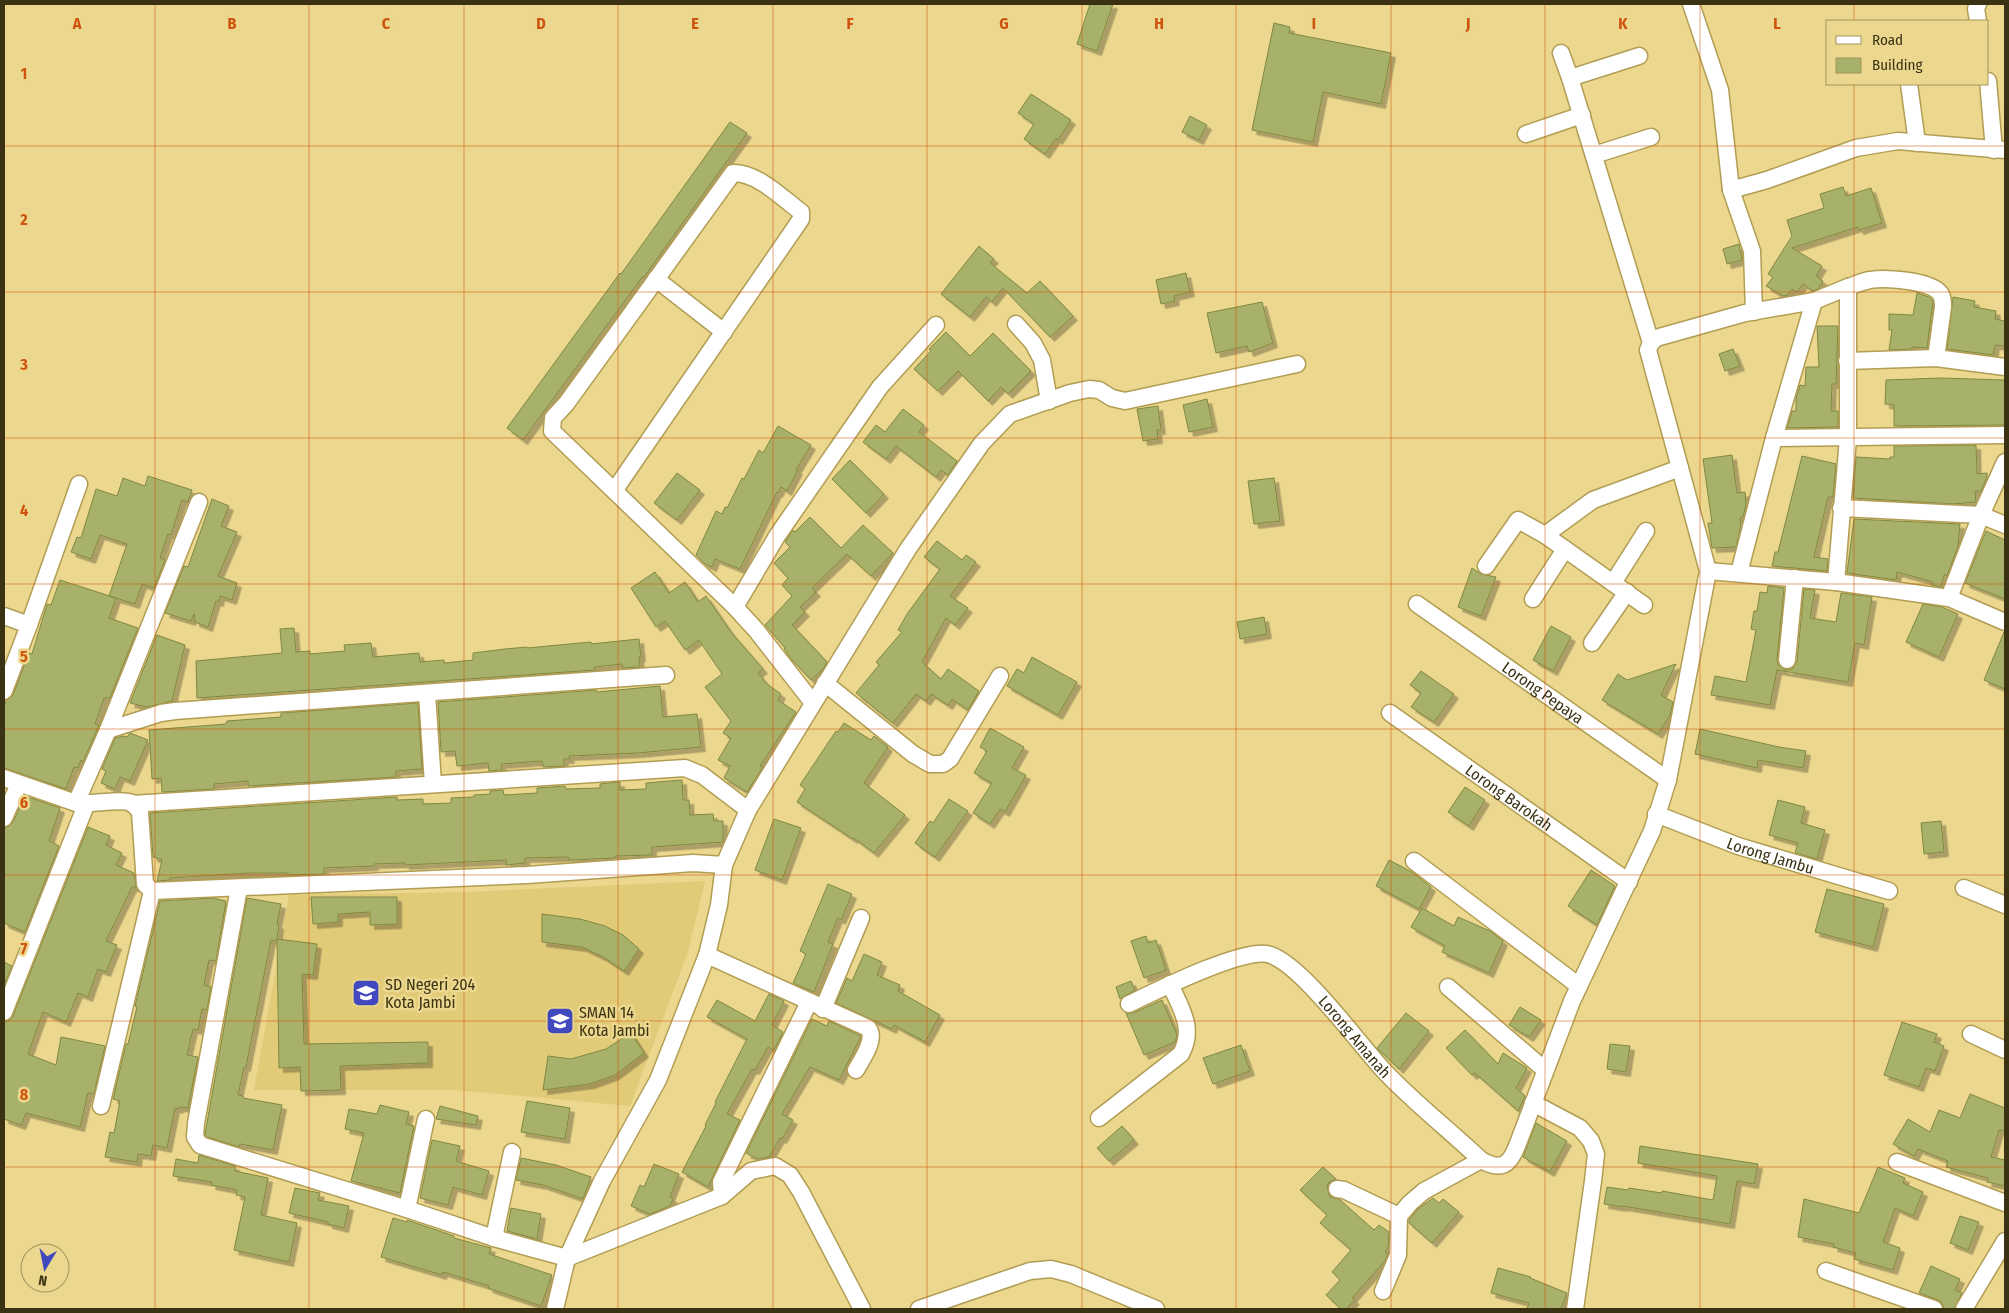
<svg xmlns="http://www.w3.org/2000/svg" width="2009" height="1313" viewBox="0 0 2009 1313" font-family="'Fira Sans Condensed',sans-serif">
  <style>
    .built { fill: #e1cb78 }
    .building { fill: #a8b169; stroke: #808841; filter: url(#shadow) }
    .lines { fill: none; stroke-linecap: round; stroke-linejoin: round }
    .street-casing { stroke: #b19d54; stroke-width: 19 }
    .street { stroke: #fff; stroke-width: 16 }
    .grid { fill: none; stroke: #ce530d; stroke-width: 1; stroke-opacity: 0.55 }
    .labels { text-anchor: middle; stroke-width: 5; stroke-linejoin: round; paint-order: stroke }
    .street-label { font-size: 16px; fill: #3a3213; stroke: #ebd78d }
    .poi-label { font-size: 16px; fill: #3a3213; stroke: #ebd78d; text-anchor: start }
    .grid-label { font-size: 16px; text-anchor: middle; font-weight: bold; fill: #ce530d; stroke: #ebd78d; stroke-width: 5; stroke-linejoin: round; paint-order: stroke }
  </style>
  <defs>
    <filter id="shadow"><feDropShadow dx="4.5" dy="4.5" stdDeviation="0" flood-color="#0004"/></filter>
  </defs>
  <rect width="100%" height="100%" fill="#ebd78d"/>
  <!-- built -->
  <path class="built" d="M705 881 688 952 630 1106 455 1090H254L289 895 467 892Z"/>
  <!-- building -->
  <path class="building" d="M1090 4H1113L1097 51 1077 44Z
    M1274 23 1290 27 1289 33 1391 53 1381 104 1323 92 1313 142 1252 130Z
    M1031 94 1071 120 1058 140 1056 138 1045 154 1024 139 1034 124 1018 113Z
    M1190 116 1207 125 1199 140 1182 132Z
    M730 122 747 133 644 277 643 276 523 440 507 428 620 273 621 274Z
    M1843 187 1846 196 1871 188 1882 223 1859 230 1858 227 1792 248 1822 266 1816 276 1823 281 1818 289 1813 291 1803 284 1797 292 1792 289 1788 295 1783 296 1766 286 1773 277 1768 274 1792 236 1787 220 1824 208 1820 194Z
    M1739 244 1742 260 1727 264 1723 249Z
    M979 246 994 259 990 263 1027 293 1040 281 1073 316 1050 337 1003 288 992 302 986 297 970 317 941 294Z
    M1186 273 1190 292 1174 296 1175 301 1161 304 1156 280Z
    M1917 293 1929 297 1933 301 1927 348 1912 347V349L1889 350 1892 330H1889V314L1913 315Z
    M1953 297 1975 301 1974 307 1996 311 1995 319 2005 321V346L1995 345 1993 355 1947 349Z
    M1262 302 1273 343 1249 352 1247 346 1216 353 1207 313Z
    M1817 326H1838L1836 384H1832L1831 411H1838V427L1787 428 1792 411H1796V398L1800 385 1805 386 1806 367H1819Z
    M946 332 970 356 993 333 1031 371 1008 394 1001 387 988 401 958 371 938 391 914 369 931 351 929 349Z
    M1733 349 1740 366 1725 371 1719 354Z
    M1941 378 2005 380V425L1894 426V405L1885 404 1886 380Z
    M1207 399 1213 427 1189 432 1183 405Z
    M1158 406 1161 430H1157L1158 439 1143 441 1137 409Z
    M903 409 924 425 919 432 957 461 948 475 941 470 936 477 896 446 886 459 863 442 876 425 885 432Z
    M778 426 811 445 796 470H798L787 491 781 487 778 493 777 492 740 569 715 559 712 567 705 564 696 555 716 511 722 514 725 507 727 508 742 478 744 479 759 450 763 453Z
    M1976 445 1977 474 1987 473V477L1981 491H1975L1976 502 1953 504 1853 498 1856 457 1890 459V457H1894V446Z
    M1732 455 1737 493 1745 492 1746 504 1743 517 1740 518 1741 526 1736 547 1712 548 1708 523H1712L1703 459Z
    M1802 456 1836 464 1833 497H1828L1814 557 1828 559 1827 571 1772 566 1775 552H1778Z
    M850 460 884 494 866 513 832 479Z
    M677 473 700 490 677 520 654 503Z
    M148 476 192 490 188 502 182 500 171 535 168 534 160 558 165 560 154 588 142 584 135 604 109 596 127 544 100 535 91 559 71 552 77 537 81 538 96 489 117 496 123 478 145 486Z
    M1274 478 1280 521 1254 524 1248 481Z
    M212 499 229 506 221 526 237 532 218 576 237 583 232 600 220 596 219 602 216 601 208 627 195 622 194 614 191 621 165 613 184 566 188 567Z
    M810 517 841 548 863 525 893 553 871 576 847 554 812 588 816 592 800 607 805 612 792 625 827 662 823 669 811 680 792 660 784 649 785 648 765 625 792 596 782 585 788 578 774 563 790 547 785 542 793 530 795 532Z
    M1854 519 1960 524 1958 546 1947 576 1944 575 1941 587 1932 585 1933 582 1897 572 1896 580 1847 573Z
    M1986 531 2005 540V599L1965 583Z
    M937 541 962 560 966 555 976 562 950 596 968 608 955 625 946 618 922 662 941 679 948 669 979 691 968 710 952 699 948 705 931 694 926 701 916 694 893 723 856 693 879 665 876 662 902 632 898 630 907 614 940 569 924 557Z
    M1472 568 1481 574 1496 577 1481 616 1458 607Z
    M655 572 669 593 685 582 698 602 706 596 730 631 763 669 758 673 767 684 781 694 778 700 796 712 760 766 763 767 747 792 724 778 730 766 718 760 731 738 723 733 731 721 705 687 722 674 699 640 685 650 665 621 656 627 631 588Z
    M60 580 116 598 109 618 138 628 110 698H104L95 724 99 725 83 762 81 760 78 768 74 767 66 789 4 768V706L6 701 13 695 29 653 32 654 47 604 51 605Z
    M1768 586 1784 588 1777 659 1778 665 1786 670 1792 669 1797 661 1804 589 1815 590 1810 618 1836 622 1841 593 1872 597 1864 645 1855 643 1848 682 1777 670 1770 705 1711 695 1715 676 1746 682 1756 630 1751 629 1754 611H1757L1760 592 1767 593Z
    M1923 604 1942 607 1958 614 1939 657 1906 642Z
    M1264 617 1267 634 1240 639 1237 622Z
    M1551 626 1571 637 1553 671 1533 660Z
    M294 628 296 652 310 651V654L345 651 344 645 371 643 373 657 419 653 420 662 444 660V663L473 660V653L505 649 527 647V648L591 642V644L639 639 641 657H639L640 667 623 668 622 664 594 667 595 670 197 698 196 661 282 653 280 629Z
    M2004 632H2005V689L1984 680Z
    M157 635 185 645 172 701 147 707 130 703Z
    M1032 657 1077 682 1058 715 1007 686 1017 669 1024 673Z
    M1676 664 1661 695 1673 702 1670 715 1658 734 1602 700 1618 674 1627 680Z
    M1421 671 1454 694 1434 722 1411 707 1421 693 1410 685Z
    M660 686 663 717 697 714 701 747 638 753 569 756 570 759H564V766L543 767 542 761 501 764 502 770 489 771 488 763 457 766 455 751 441 752 438 702 596 690 597 692Z
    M418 703 422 769 396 771V777L248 786V781L214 784V789L162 792 161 778 152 779 149 730 226 724 227 721 281 717V713Z
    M844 723 871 740 874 736 888 747 864 783 905 815 874 853 854 838 853 839 797 802 805 789 800 785 836 731 838 732Z
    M990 728 1024 747 1012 768 1026 775 1005 812 1000 809 990 824 973 813 992 783 974 773 987 751 980 747Z
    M1700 729 1779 747 1806 751 1803 768 1758 760 1757 768 1695 754Z
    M130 733 148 740 130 781 120 777 115 789 101 783 106 771 102 769 115 738 123 736 127 737Z
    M682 780 683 800H689L690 815 713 814 714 821H723V842L652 847V855L615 856V858L569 860 568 857 525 858V863L506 865V860L405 865V863L374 864V866L324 868V874L288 875V873H249L170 878V880L157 881 162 860 153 857 150 813 397 797V800L423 799V804L451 803V798L474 797V795L490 794V791L503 790 504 795 537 793V788L565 786 566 789 600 788V784L620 782V790L646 789V783Z
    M1465 787 1485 800 1469 826 1448 812Z
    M25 796 60 808 49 841 59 846 25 932 4 923V828L9 826 13 822Z
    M949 799 968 811 935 857 915 843 930 821 933 823Z
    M1778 800 1805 807 1801 823 1825 830 1817 859 1795 853 1798 843 1769 835Z
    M774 819 801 828 782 880 755 870Z
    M1941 821 1944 852 1924 854 1921 823Z
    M88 827 110 836 106 845 122 853 116 865 134 873 136 887H132L106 941 117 945 106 972 98 969 88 997 78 993 66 1022 43 1012 28 1054 56 1065 61 1037 105 1046 94 1094 88 1093 80 1127 26 1113 21 1125 4 1119V1022L10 1020 13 1016Z
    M1389 860 1412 872 1431 887 1419 909 1376 886Z
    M1591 870 1615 886 1597 925 1568 906Z
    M828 884 852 894 841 920 838 918 828 942 833 944 814 992 793 983 806 954 800 951Z
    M1827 889 1884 904 1873 947 1815 932Z
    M311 897H397V924L370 925V912L338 914V922L313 924Z
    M213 898 226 901 216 961 209 960 204 985 211 987 207 1010 202 1009 198 1030 193 1029 187 1055 198 1057 188 1108 179 1107 178 1109 175 1108 167 1148 153 1145 151 1156 138 1154 137 1162 105 1157 110 1132 114 1133 120 1101 113 1099 126 1044H128L137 1007 135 1006 160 901Z
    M247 898 281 904 277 924 279 925 277 939 317 944 313 975 302 974 304 1044 428 1042V1063L340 1066 341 1090 301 1091 300 1067 279 1068 277 939 276 941 271 940 246 1067H244L238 1095 243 1096V1098L282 1105 273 1150 240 1144 239 1147 207 1137 205 1134Z
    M1422 908 1454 926 1458 917 1490 931 1503 941 1489 973 1442 952 1445 946 1411 927Z
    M542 914 580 919 605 926 623 935 639 949 624 971 603 957 582 947 542 942Z
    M1146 936 1148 943 1156 940 1166 970 1144 978 1131 941Z
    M864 954 882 962 877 975 900 985 898 991 940 1015 925 1042 894 1025 892 1029 836 1003 847 978 852 981Z
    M4 962 12 966 4 985Z
    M1131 981 1135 990 1120 999 1116 987Z
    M769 994 784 1001 772 1025 783 1032 774 1050 768 1047 755 1070 752 1069 727 1114 740 1120 708 1187 682 1172 706 1126 705 1125 716 1103 715 1102 747 1039 707 1017 717 1000 755 1021Z
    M1162 1000 1177 1035 1175 1042 1144 1055 1126 1013H1133Z
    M1520 1007 1541 1020 1529 1037 1509 1025Z
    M1406 1013 1429 1031 1399 1069 1377 1048Z
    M812 1019 827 1026 829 1021 861 1036 839 1080 810 1067 782 1114 793 1120 782 1139 780 1138 769 1157 758 1159 746 1153Z
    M1902 1022 1937 1034 1934 1042 1944 1046 1935 1071 1926 1068 1919 1087 1884 1075Z
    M1465 1030 1498 1064 1503 1053 1527 1068 1516 1088 1525 1096 1518 1111 1475 1073 1472 1075 1446 1048Z
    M631 1033 644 1053 615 1075 590 1084 543 1090 548 1056 571 1059 606 1049Z
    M1610 1044 1630 1046 1626 1072 1607 1069Z
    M1241 1045 1250 1071 1213 1084 1203 1058Z
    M1970 1094 2005 1108V1131L1999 1130 1991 1157 2005 1160V1186L1987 1182 1988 1178 1946 1167 1948 1161 1918 1149 1914 1156 1893 1144 1908 1119 1930 1132 1939 1110 1960 1118Z
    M527 1101 570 1108 565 1139 521 1132Z
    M380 1105 409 1112 406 1124 414 1126 400 1193 351 1181 364 1133 345 1129 349 1109 377 1114Z
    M440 1106 478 1116 476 1125 436 1119Z
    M1536 1123 1567 1141 1550 1172 1523 1157Z
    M1122 1126 1134 1140 1109 1161 1097 1148Z
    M432 1140 460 1146 456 1161 489 1171 482 1195 453 1187 448 1205 420 1198Z
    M1640 1146 1758 1164 1754 1184 1737 1181 1730 1224 1623 1206V1207L1604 1204 1607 1187 1628 1190 1629 1188 1662 1193V1191L1713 1200 1717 1176 1638 1163Z
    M199 1155 235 1166V1171L268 1178 261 1215 297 1223 289 1262 234 1250 245 1197 236 1195 237 1190 211 1185 212 1182 173 1176 176 1159 198 1163Z
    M521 1158 556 1165 591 1177 583 1199 543 1185 516 1180Z
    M654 1164 679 1174 670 1197 673 1199 670 1206 650 1214 631 1206 640 1185 644 1187Z
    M1323 1167 1336 1179 1329 1182 1327 1187 1330 1197 1339 1199 1374 1230 1379 1225 1389 1232 1388 1248 1385 1252 1388 1254 1385 1261 1352 1298 1355 1300 1346 1309H1341L1326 1295 1340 1280 1332 1272 1351 1250 1320 1223 1327 1215 1300 1190Z
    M1878 1167 1905 1178 1903 1183 1923 1192 1913 1216 1895 1208 1883 1242 1900 1248 1893 1270 1854 1259 1856 1253 1833 1247 1834 1244 1798 1237 1804 1199 1859 1213Z
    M295 1188 320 1193 318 1200 349 1206 344 1228 328 1224V1222L289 1213Z
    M1433 1198 1439 1203 1443 1199 1459 1212 1432 1243 1409 1223V1220L1418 1209Z
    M511 1208 541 1214 537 1239 507 1231Z
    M1960 1216 1979 1222 1968 1250 1950 1243Z
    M393 1218 407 1222V1220L454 1236V1238L491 1248 489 1254 552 1275 541 1306 488 1288 489 1286 443 1272 442 1275 381 1257Z
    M1931 1266 1960 1279 1955 1290 1962 1293 1954 1309H1944L1942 1303 1938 1300 1919 1293Z
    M1498 1268 1531 1277 1530 1278 1567 1293 1561 1309H1527L1529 1303 1491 1293Z"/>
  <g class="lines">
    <defs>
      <g id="street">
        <path d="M1691 4 1720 90 1731 190 1752 251 1754 312"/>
        <path d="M1978 21 1976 9 1978 4"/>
        <path d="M1561 53 1570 78"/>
        <path d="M1639 56 1570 78 1651 343"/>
        <path d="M1988 81 1994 150"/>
        <path d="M1909 84 1917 143"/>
        <path d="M1526 134 1582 115"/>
        <path d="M1594 155 1651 137"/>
        <path d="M1731 190 1767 180 1856 148 1898 141 2005 150"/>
        <path d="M656 279 724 332"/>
        <path d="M1848 287C1855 285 1863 281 1870 280 1886 277 1928 281 1939 292 1943 296 1943 302 1943 307L1936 358"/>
        <path d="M1016 324 1033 343 1042 360 1049 401"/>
        <path d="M1847 361 1936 358 2005 367"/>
        <path d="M1774 438 2005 435"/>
        <path d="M614 491 801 219V212C781 197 758 173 733 173L566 404 553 418 552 431 735 607 756 630 813 703"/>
        <path d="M1841 508 1981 515 2005 525"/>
        <path d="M1486 566 1518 520 1545 535"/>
        <path d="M1708 571 1836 582 1949 598 2005 622"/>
        <path d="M1739 573 1774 438 1814 301"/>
        <path d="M1613 583 1646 531"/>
        <path d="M1949 598 1981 515 2005 462"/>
        <path d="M1533 599 1565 549"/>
        <path id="s1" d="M1417 604 1668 780"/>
        <path d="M1644 605 1545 535 1593 500 1680 468"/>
        <path d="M735 607 777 536 880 387 936 325"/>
        <path d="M4 616 29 625"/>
        <path d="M1592 643 1627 592"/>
        <path d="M1787 660 1795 578"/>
        <path d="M825 683 913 754 930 764H943L950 759 1000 676"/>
        <path d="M4 691 29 625 79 484"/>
        <path d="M427 693 433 784"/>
        <path id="s2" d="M1390 713 1629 882"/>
        <path d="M108 730 161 713 175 711 666 675"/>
        <path d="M4 778 76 803C90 805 122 798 132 803 135 805 138 810 140 812L145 884 152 891 527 875 693 863 724 865"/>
        <path d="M76 803 108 730 199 502"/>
        <path d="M132 804 685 768 702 775 748 810"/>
        <path id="s3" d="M1656 814 1738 846 1889 891"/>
        <path d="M4 818 19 784"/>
        <path d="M1414 861 1579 986"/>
        <path d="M239 888 196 1123 195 1137 200 1145 407 1209 494 1238 567 1258 722 1196 751 1171 775 1166 790 1175 801 1192 862 1309"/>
        <path d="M1964 888 2005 905"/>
        <path d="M707 955 868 1028C877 1039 862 1059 856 1070"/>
        <path d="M1448 987 1545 1070"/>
        <path id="s4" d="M1129 1004C1156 991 1240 949 1267 954 1299 960 1361 1047 1386 1073 1416 1104 1450 1131 1481 1160 1501 1171 1509 1166 1517 1146L1572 1001 1652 831 1668 780 1708 571 1648 350 1651 343 1656 338 1745 313 1814 301 1848 287V438L1836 582"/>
        <path d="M823 1009 861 918"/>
        <path d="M4 1012 86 805"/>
        <path d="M1971 1034 2005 1050"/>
        <path d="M1533 1103 1580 1128 1591 1141 1596 1154 1593 1181 1575 1309"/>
        <path d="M101 1106 152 891"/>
        <path d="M1099 1118 1181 1054C1195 1028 1181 1009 1170 984"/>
        <path d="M1897 1162 2005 1203"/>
        <path d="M1337 1189 1344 1190 1399 1216"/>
        <path d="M722 1196 721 1182 809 1002"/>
        <path d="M407 1209 426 1119"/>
        <path d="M494 1238 512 1152"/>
        <path d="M1826 1271 1934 1309"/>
        <path d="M1383 1291 1398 1255 1399 1216 1410 1203 1424 1191 1481 1160"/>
        <path d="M555 1309 567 1258 602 1181 658 1080 707 955 719 905 724 865 748 810 908 549 982 443 1010 414 1070 393 1089 389 1099 390 1112 398 1125 401 1297 364"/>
        <path d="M919 1309 1030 1271 1051 1269 1071 1274 1156 1309"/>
        <path d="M1964 1309 2005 1241"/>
      </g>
    </defs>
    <!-- street casing -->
    <use href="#street" class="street-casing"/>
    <!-- street -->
    <use href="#street" class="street"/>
  </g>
  <!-- grid -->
  <path class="grid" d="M155 4V1309M309 4V1309M464 4V1309M618 4V1309M773 4V1309M927 4V1309M1082 4V1309M1236 4V1309M1391 4V1309M1545 4V1309M1700 4V1309M1854 4V21M1854 84V1309M4 146H2005M4 292H2005M4 438H2005M4 584H2005M4 729H2005M4 875H2005M4 1021H2005M4 1167H2005"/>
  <!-- icons -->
  <defs>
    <symbol id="school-square" viewBox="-11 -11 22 22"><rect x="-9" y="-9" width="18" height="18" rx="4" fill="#4249be" stroke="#ebd78d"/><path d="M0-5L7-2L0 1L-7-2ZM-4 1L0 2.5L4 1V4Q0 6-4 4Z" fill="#fff"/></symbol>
  </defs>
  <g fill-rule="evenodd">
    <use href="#school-square" x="350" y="977" width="32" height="32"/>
    <use href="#school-square" x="544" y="1005" width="32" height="32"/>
  </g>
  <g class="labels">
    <!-- street labels -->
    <g class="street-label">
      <text dy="6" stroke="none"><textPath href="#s1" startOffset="154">Lorong Pepaya</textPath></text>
      <text dy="6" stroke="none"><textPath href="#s2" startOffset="146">Lorong Barokah</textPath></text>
      <text dy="6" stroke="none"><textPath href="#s3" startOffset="122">Lorong Jambu</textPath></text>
      <text dy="6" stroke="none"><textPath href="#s4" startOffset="270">Lorong Amanah</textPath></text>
    </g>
    <!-- poi labels -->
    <g class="poi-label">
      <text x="385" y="990">SD Negeri 204<tspan x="385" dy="18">Kota Jambi</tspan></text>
      <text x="579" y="1018">SMAN 14<tspan x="579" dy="18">Kota Jambi</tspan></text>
    </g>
  </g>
  <g class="grid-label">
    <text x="77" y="29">A</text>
    <text x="232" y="29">B</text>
    <text x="386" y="29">C</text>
    <text x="541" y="29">D</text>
    <text x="695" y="29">E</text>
    <text x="850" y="29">F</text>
    <text x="1004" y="29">G</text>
    <text x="1159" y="29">H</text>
    <text x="1314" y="29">I</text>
    <text x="1468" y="29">J</text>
    <text x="1623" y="29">K</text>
    <text x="1777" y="29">L</text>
    <text x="24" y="79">1</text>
    <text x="24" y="225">2</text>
    <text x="24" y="370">3</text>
    <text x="24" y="516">4</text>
    <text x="24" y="662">5</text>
    <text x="24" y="808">6</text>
    <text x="24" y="954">7</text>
    <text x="24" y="1100">8</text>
  </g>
  <!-- border -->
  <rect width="2009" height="1313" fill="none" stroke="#3a3213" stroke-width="10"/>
  <!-- legend -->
  <rect x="1826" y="20" width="162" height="65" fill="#ebd78d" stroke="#a4955c"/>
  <rect x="1836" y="36" width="25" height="8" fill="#ffffff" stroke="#a4955c"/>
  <text x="1872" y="45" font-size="15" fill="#3a3213">Road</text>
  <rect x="1836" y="58" width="25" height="15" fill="#a8b169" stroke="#a4955c"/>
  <text x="1872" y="70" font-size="15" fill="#3a3213">Building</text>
  <!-- north arrow -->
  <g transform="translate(45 1268) rotate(190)"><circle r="24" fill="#ebd78d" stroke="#a4955c"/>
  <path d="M0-4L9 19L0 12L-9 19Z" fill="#4249be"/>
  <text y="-8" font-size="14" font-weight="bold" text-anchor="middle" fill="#3a3213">N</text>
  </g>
</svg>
